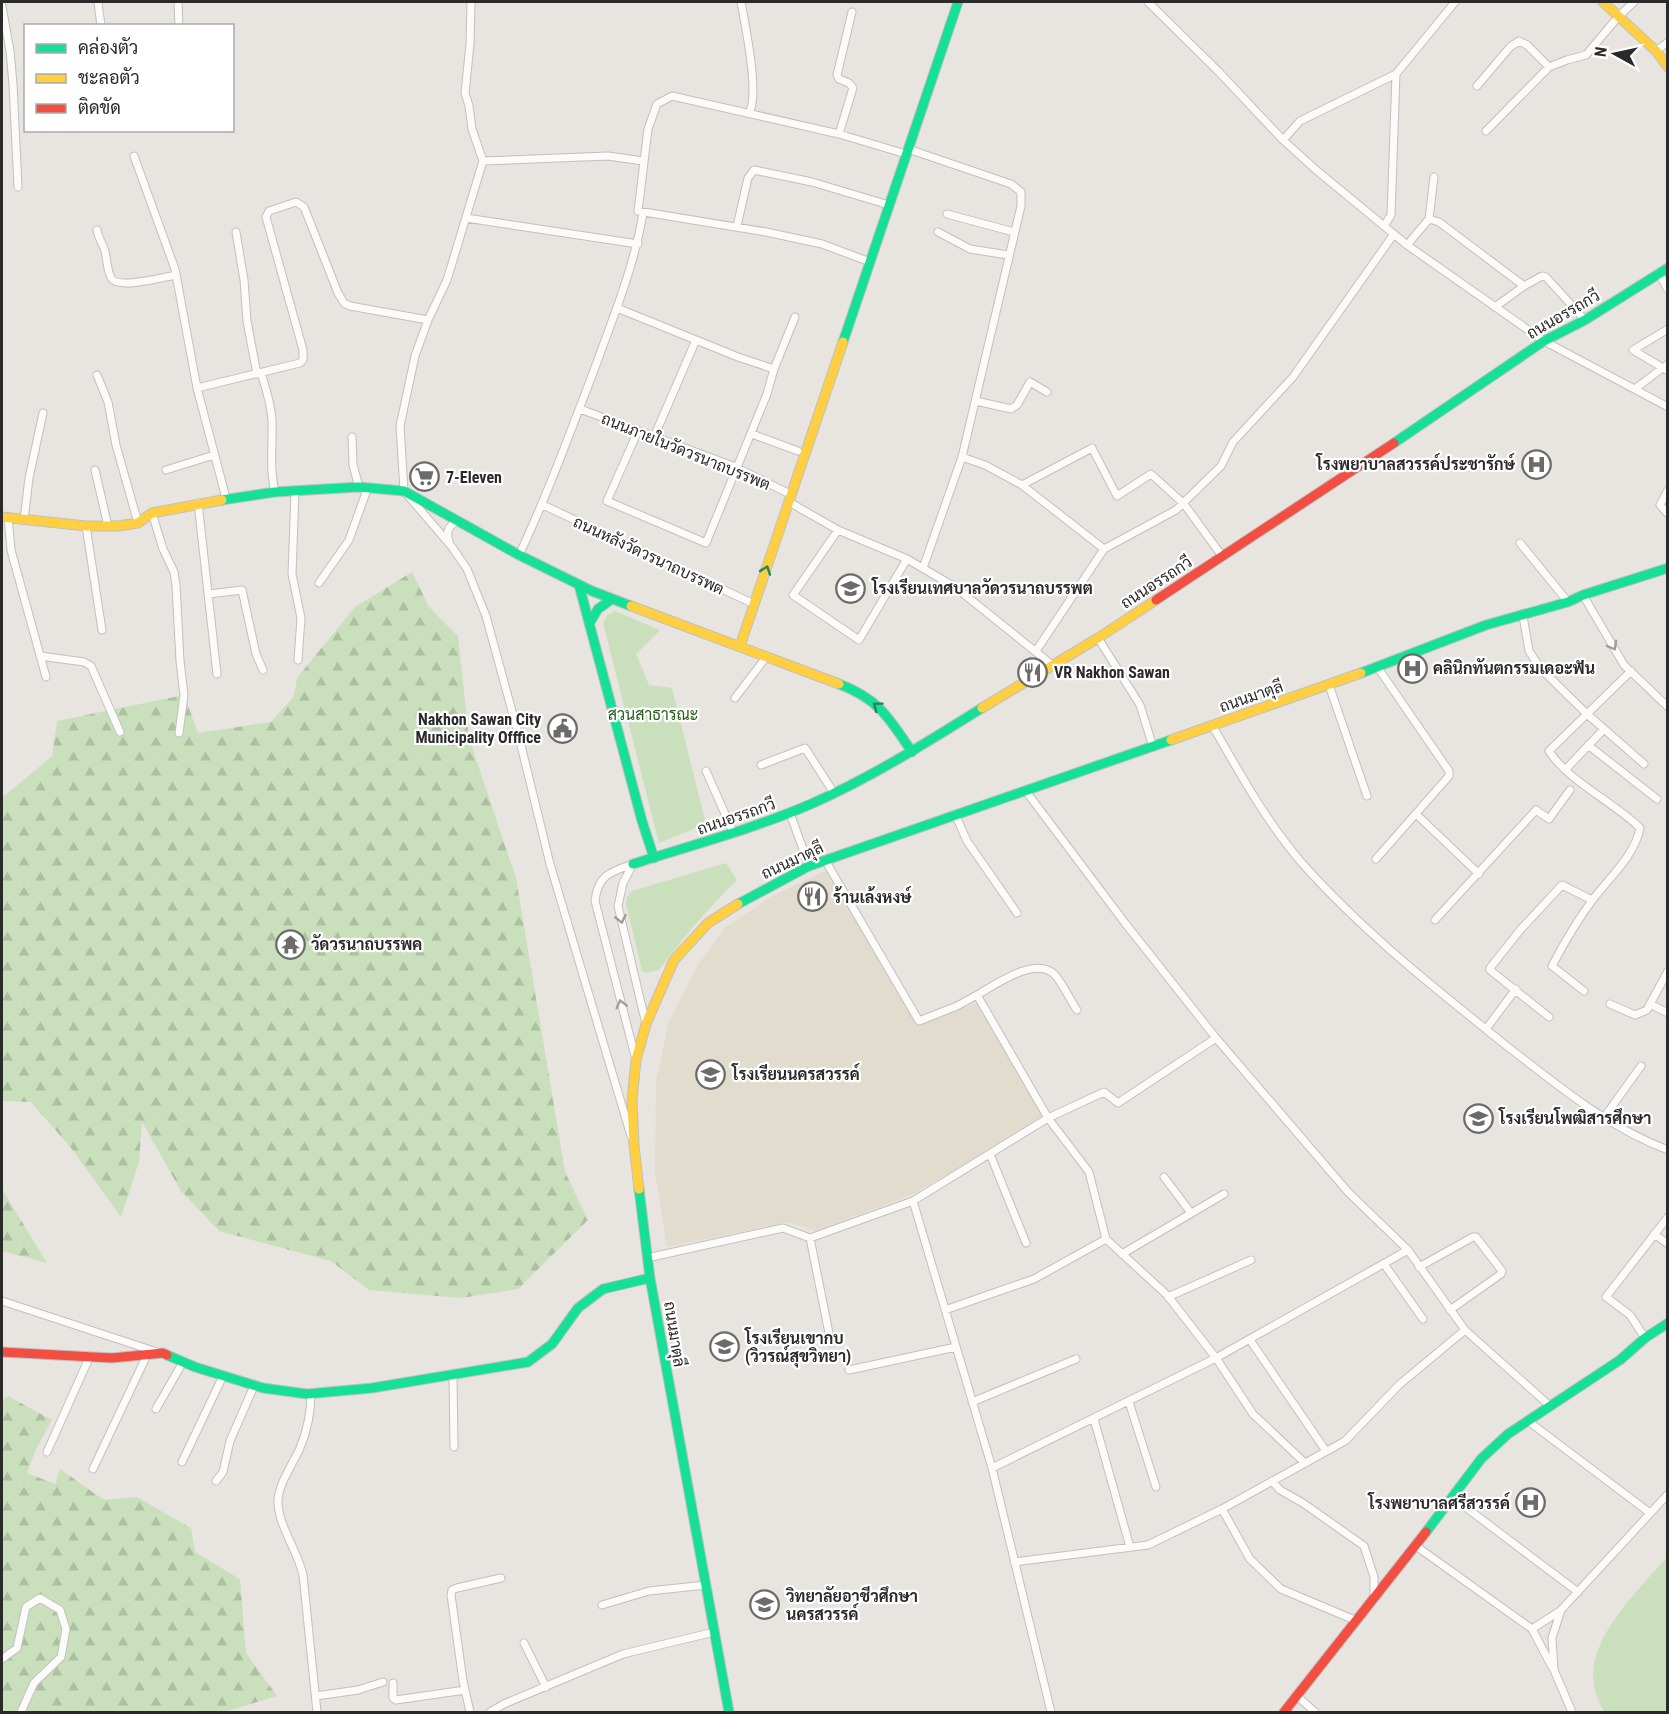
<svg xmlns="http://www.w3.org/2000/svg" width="1669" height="1714" viewBox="0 0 1669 1714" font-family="'Roboto Condensed',Sarabun,sans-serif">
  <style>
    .education { fill: #e2dccf }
    .forest { fill: url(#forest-firs) }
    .park { fill: #cae0bc }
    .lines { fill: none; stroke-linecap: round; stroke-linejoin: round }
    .street-casing { stroke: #c1c0c0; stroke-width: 9 }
    .fast-casing { stroke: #c1c0c0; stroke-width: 11 }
    .slow-casing { stroke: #c1c0c0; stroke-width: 11 }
    .jam-casing { stroke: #c1c0c0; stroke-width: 11 }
    .street { stroke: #fcfbfa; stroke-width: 7 }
    .fast { stroke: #16e098; stroke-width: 9 }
    .slow { stroke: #ffcf43; stroke-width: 9 }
    .jam { stroke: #f24e42; stroke-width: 9 }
    .oneway { stroke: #208561 }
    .oneway2 { stroke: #9e9d9c }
    .labels { text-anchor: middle; stroke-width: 4.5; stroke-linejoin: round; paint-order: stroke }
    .street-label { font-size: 16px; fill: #2a2a2a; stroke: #fff }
    .poi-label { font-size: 16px; font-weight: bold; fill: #2a2a2a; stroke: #fff; text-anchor: start }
    .park-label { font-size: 16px; fill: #2c6020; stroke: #fff }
  </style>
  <defs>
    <pattern id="forest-firs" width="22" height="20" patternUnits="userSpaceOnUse" patternTransform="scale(1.5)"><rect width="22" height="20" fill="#cae0bc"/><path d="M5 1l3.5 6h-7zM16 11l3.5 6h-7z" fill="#aec0a2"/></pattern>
  </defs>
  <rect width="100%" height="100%" fill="#e8e4e0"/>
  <!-- education -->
  <path class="education" d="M827 870 918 1023 978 1003 1046 1118 913 1194 816 1231 788 1222 667 1247 655 1172 656 1081 669 1021 698 965 725 928 772 896Z"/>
  <!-- forest -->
  <path class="forest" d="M412 572 429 607 458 636 469 738 516 878 565 1172 588 1220 518 1289 461 1298 369 1290 331 1261 219 1231 181 1191 142 1122 139 1162 121 1217 72 1149 31 1102 2 1101V798L52 756 57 721 184 695 198 733 271 722 294 696 297 678 355 607Z
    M2 1189 47 1263 2 1251Z
    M8 1396 52 1420 36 1449 27 1473 55 1484 60 1469 104 1500 137 1497 191 1528 195 1552 240 1579 246 1653 277 1696 224 1712H2V1401Z"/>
  <!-- park -->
  <path class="park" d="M615 611 660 630 636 654 649 685 672 688 706 824 659 843 603 623 607 615Z
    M726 863 737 880C708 908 683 938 659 970L646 973 642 971 626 904 627 897 632 891Z
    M1667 1557V1712H1605C1566 1656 1633 1597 1667 1557Z"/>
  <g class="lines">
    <defs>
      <path id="street" d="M98 2 101 26
        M178 2 179 26
        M471 2 470 44 465 93 469 106 472 129 483 161 447 280 428 320 415 356 400 426 404 491 452 547 467 569 486 616 518 733 550 864 631 1136
        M741 2C745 25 760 94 749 113
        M1148 2 1219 72 1283 140 1315 169 1407 245 1544 341 1668 407
        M2 6 10 51 13 84 18 187
        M1656 51 1668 42
        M1477 86 1510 47 1519 41 1527 45 1549 67
        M1486 131 1549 67 1567 60 1586 55 1618 17 1634 2
        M839 134 853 88 849 83 839 79 837 75 852 12
        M1283 140 1300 121 1396 74
        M908 149 1011 184 1021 192V206L962 457 923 568
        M134 156 175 269 197 388 226 498
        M483 161 608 156 643 161
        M947 214 1014 232
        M466 218 638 244
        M1429 219 1434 177
        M737 226 748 178 754 170 812 182 889 205
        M1384 226 1391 215 1396 74 1455 2
        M97 230C98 238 103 244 105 251 107 260 107 272 112 279 119 289 164 277 176 275
        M236 232 244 280 247 321 257 374
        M938 232 970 249 1008 255
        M1407 245 1429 219 1439 222 1524 286 1542 276 1546 277 1585 320
        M870 262 822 244 766 232 638 211 648 129 657 104 672 96 839 134 906 154
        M1659 273 1668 290
        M1495 307 1524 286
        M617 308 738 357 774 369 767 394 706 543 607 501 638 431
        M1668 329 1633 350 1668 371
        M774 369 795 317
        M261 373C266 389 271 403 272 420 273 444 269 468 275 492
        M97 375 108 402 116 445 138 523
        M197 388 300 363 303 360V350L266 217 269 211 296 202 304 207 338 293 344 303 350 306 428 320
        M1636 388 1668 364
        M976 401 1011 409 1017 405 1030 382 1047 392
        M580 409 733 466 792 495
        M752 434 798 451
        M352 437 353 465 359 487
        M654 437 696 340
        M962 457 985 465 1022 485 1092 448 1117 496 1151 474 1184 504 1222 556
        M95 470 108 526
        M166 470 214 455
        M1022 485 1104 549
        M1668 490 1660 505 1668 514
        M295 492 292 574 301 618 298 660
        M789 502 838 530 907 559 955 587 1051 664
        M198 503 217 674
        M543 505 754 604
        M152 513 163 549 174 572 176 585 180 661 184 695 179 733
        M8 518 11 550 46 677
        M24 520 29 478 43 413
        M86 526 102 630
        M838 530 793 595 859 640 907 559
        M449 541C446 533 448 526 456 522L461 523
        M1520 543 1568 602
        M519 555C547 496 569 435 593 373 612 320 634 268 643 213
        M319 583 349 540 368 487
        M209 594 242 590 256 654 263 670
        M1583 595 1624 665 1668 707
        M1523 616 1529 651 1541 669 1587 714 1644 764
        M1098 638 1140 705 1153 747
        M1036 651 1104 549 1176 510 1221 466 1233 442 1293 377 1394 234
        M40 656 84 662 91 666 120 732
        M1329 685 1367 796
        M735 698 767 656
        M1212 725C1239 772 1266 821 1301 862 1363 932 1436 989 1508 1047 1559 1086 1607 1127 1668 1150
        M1588 745 1657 799
        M761 765 805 748 834 793
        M1566 769 1604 729
        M706 771 734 834
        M1025 790 1125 923 1216 1038 1348 1192 1408 1250 1465 1330 1550 1406
        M790 813 809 866
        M955 814 967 841 1017 913
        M1416 814 1479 874
        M1376 859 1449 776V771L1378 668
        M825 860 919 1021 957 1006 977 995 1048 1118 1089 1172 1106 1239 1167 1295 1216 1358 1253 1414 1305 1463
        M633 864C610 872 598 875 595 901L636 1060
        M633 864 623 883 618 906 646 1024
        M1435 920 1536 810 1549 819 1570 790
        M1584 991 1552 966C1564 943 1578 919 1594 898 1610 877 1635 855 1640 828 1615 803 1568 781 1549 751L1631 671
        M977 995C995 985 1035 956 1054 974 1062 982 1070 1000 1077 1010
        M1610 1004 1635 1015 1647 1010 1650 1004 1668 1013
        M1650 1004 1668 971
        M1549 1017 1490 970V968L1521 929 1562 885 1592 900
        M1486 1029 1516 989
        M1603 1119 1641 1066
        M990 1154 1026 1243
        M1164 1177 1191 1213
        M913 1201 992 1468 1051 1712
        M1654 1234 1668 1244
        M810 1238 831 1343
        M1122 1254 1224 1194
        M647 1258 783 1228 810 1238 913 1201 1048 1118 1104 1092 1118 1103 1216 1038
        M1384 1264 1423 1319
        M1419 1267 1473 1237H1476L1502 1271 1501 1274 1450 1310
        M1168 1297 1251 1260
        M2 1301 157 1352
        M945 1310 1034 1279 1106 1239
        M1645 1338 1630 1315 1606 1297 1668 1217
        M1250 1340 1326 1451
        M849 1370 956 1347
        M453 1375 454 1447
        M311 1394C311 1412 307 1431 300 1448 293 1464 279 1483 278 1500 277 1524 298 1551 303 1575L317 1712
        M972 1402 1076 1359
        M1129 1402 1156 1487
        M156 1409 183 1362
        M1094 1419 1130 1547
        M1528 1421 1650 1513
        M47 1452 90 1356
        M182 1462 223 1376
        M992 1468 1216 1358 1408 1250
        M93 1469 147 1355
        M216 1481 223 1472 230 1441 254 1386
        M1272 1481 1280 1490 1303 1503 1364 1546 1374 1577V1599
        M1452 1497 1578 1592
        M1222 1509 1250 1559 1281 1589 1357 1621
        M1416 1546 1532 1629 1552 1667
        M1014 1562 1148 1545 1222 1509 1345 1441 1400 1384 1465 1330
        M602 1605 649 1591 706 1585
        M1532 1629 1560 1611
        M524 1643 546 1687
        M2 1659 17 1648 26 1607 40 1598 60 1610 66 1629 61 1657 34 1683 21 1712
        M393 1683V1698L396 1700 465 1690
        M316 1696 358 1690 383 1682
        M1298 1697 1315 1712
        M470 1712 463 1681 451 1595 452 1590 457 1588 501 1578
        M490 1712 504 1704 623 1654 714 1632
        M1572 1712 1554 1670 1552 1638 1561 1610 1668 1494"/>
      <path id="fast" d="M843 342 958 2
        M1394 443 1544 341 1585 320 1668 268
        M222 500 275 492 359 487 404 491 519 555 592 591 631 606
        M579 585 642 821 654 858
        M589 624 598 609 612 599
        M1361 673 1486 625 1568 602 1583 595 1668 568
        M839 684C879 699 889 718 912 752
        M633 864C692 845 753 829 811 804 870 778 926 743 982 708
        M738 904 809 866 1171 740
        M639 1189 650 1278 729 1712
        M167 1355 195 1367 263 1388 307 1394 372 1388 528 1362 552 1344 578 1308 603 1289 650 1278
        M1426 1532 1481 1459 1508 1434 1620 1360 1645 1338 1668 1323"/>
      <path id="slow" d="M1603 2 1656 51 1668 67
        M2 517 86 526H118L138 523 152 513 222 500
        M631 606 839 684
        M740 646 843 342
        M982 708 1098 638 1156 600
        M1171 740 1361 673
        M639 1189 634 1145 632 1100 636 1060 646 1024 674 960 708 923 738 904"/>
      <path id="jam" d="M1156 600 1394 443
        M2 1352 112 1358 163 1353 167 1355
        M1284 1712 1426 1532"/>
    </defs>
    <!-- street casing -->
    <use href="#street" class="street-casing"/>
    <!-- fast casing -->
    <use href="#fast" class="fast-casing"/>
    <!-- slow casing -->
    <use href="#slow" class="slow-casing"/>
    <!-- jam casing -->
    <use href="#jam" class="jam-casing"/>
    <!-- street -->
    <use href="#street" class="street"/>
    <!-- fast -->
    <use href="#fast" class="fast"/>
    <!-- slow -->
    <use href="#slow" class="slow"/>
    <!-- jam -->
    <use href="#jam" class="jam"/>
  </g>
  <!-- one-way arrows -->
  <defs><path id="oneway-chevron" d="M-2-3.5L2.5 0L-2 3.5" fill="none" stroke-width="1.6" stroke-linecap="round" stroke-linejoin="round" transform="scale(1.5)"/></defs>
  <g class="oneway">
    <use href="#oneway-chevron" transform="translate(766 570) rotate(-71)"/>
    <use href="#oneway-chevron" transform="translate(877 706) rotate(-143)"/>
  </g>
  <g class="oneway2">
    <use href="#oneway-chevron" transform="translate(1613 646) rotate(60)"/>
    <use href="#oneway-chevron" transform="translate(621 919) rotate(77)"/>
    <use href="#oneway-chevron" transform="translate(621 1004) rotate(-104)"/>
  </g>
  <!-- icons -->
  <defs>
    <symbol id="hospital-ring" viewBox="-11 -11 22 22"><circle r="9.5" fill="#fff" stroke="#6c6b6a" stroke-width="1.5"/><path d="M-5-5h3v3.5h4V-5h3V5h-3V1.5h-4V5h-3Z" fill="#6c6b6a"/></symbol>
    <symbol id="supermarket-ring" viewBox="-11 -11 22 22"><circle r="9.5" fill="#fff" stroke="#6c6b6a" stroke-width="1.5"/><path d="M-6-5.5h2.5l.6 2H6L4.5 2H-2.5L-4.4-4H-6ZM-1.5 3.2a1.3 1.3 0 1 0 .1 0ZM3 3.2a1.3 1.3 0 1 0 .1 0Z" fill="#6c6b6a"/></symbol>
    <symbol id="school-ring" viewBox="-11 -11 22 22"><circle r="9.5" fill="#fff" stroke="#6c6b6a" stroke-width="1.5"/><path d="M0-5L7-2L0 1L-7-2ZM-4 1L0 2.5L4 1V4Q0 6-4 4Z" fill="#6c6b6a"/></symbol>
    <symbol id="restaurant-ring" viewBox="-11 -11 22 22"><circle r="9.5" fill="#fff" stroke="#6c6b6a" stroke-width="1.5"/><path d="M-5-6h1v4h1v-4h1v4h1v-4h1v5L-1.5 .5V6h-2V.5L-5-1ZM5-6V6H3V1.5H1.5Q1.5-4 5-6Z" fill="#6c6b6a"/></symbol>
    <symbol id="civic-ring" viewBox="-11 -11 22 22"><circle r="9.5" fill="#fff" stroke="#6c6b6a" stroke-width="1.5"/><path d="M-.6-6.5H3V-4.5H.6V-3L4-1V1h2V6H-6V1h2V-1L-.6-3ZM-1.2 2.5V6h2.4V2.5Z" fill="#6c6b6a"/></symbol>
    <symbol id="temple-ring" viewBox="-11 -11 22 22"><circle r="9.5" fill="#fff" stroke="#6c6b6a" stroke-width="1.5"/><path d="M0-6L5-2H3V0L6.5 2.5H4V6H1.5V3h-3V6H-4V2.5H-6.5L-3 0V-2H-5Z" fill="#6c6b6a"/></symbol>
    <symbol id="university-ring" viewBox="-11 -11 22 22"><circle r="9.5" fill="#fff" stroke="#6c6b6a" stroke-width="1.5"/><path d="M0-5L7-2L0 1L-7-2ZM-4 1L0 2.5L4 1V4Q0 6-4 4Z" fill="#6c6b6a"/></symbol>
  </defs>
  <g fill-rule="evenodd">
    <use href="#hospital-ring" x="1520" y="448" width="33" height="33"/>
    <use href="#supermarket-ring" x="408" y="460" width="33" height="33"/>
    <use href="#school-ring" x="834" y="572" width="33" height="33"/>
    <use href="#hospital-ring" x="1396" y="652" width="33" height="33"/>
    <use href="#restaurant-ring" x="1016" y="656" width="33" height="33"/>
    <use href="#civic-ring" x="546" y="712" width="33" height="33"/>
    <use href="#restaurant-ring" x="796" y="880" width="33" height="33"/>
    <use href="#temple-ring" x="274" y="928" width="33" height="33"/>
    <use href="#school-ring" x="694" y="1058" width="33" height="33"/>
    <use href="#school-ring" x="1462" y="1102" width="33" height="33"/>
    <use href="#school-ring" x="708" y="1330" width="33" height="33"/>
    <use href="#hospital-ring" x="1514" y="1486" width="33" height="33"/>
    <use href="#university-ring" x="748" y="1588" width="33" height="33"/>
  </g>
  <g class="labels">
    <!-- street labels -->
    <g class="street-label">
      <text transform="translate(1563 314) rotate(-30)" y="6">ถนนอรรถกวี</text>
      <text transform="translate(686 451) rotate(22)" y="6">ถนนภายในวัดวรนาถบรรพต</text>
      <text transform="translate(649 555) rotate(25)" y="6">ถนนหลังวัดวรนาถบรรพต</text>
      <text transform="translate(1156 582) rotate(-33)" y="6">ถนนอรรถกวี</text>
      <text transform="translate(1251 696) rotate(-19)" y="6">ถนนมาตุลี</text>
      <text transform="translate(736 816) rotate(-19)" y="6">ถนนอรรถกวี</text>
      <text transform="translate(792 860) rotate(-25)" y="6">ถนนมาตุลี</text>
      <text transform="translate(675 1334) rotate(81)" y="6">ถนนมาตุลี</text>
    </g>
    <!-- poi labels -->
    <g class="poi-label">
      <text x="1515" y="470" text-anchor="end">โรงพยาบาลสวรรค์ประชารักษ์</text>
      <text x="446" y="483">7-Eleven</text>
      <text x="872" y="594">โรงเรียนเทศบาลวัดวรนาถบรรพต</text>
      <text x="1433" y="674">คลินิกทันตกรรมเดอะฟัน</text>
      <text x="1054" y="678">VR Nakhon Sawan</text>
      <text x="541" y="725" text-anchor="end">Nakhon Sawan City<tspan x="541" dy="18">Municipality Offfice</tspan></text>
      <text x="833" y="903">ร้านเล้งหงษ์</text>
      <text x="311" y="950">วัดวรนาถบรรพค</text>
      <text x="732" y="1080">โรงเรียนนครสวรรค์</text>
      <text x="1499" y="1124">โรงเรียนโพฒิสารศึกษา</text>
      <text x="745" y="1344">โรงเรียนเขากบ<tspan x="745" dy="18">(วิวรณ์สุขวิทยา)</tspan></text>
      <text x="1510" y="1509" text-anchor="end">โรงพยาบาลศรีสวรรค์</text>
      <text x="786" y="1602">วิทยาลัยอาชีวศึกษา<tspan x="786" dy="18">นครสวรรค์</tspan></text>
    </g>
    <!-- park labels -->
    <g class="park-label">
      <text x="653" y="720">สวนสาธารณะ</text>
    </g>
  </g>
  <!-- border -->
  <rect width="1669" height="1714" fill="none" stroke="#2a2a2a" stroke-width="6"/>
  <!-- legend -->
  <rect x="24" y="24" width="210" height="108" fill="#ffffff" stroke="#aaaaaa" stroke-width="1.5"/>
  <rect x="36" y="44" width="30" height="9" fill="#16e098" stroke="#aaaaaa" stroke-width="1.5"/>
  <text x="78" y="54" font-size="18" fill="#2a2a2a">คล่องตัว</text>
  <rect x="36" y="74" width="30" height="9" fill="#ffcf43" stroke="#aaaaaa" stroke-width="1.5"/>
  <text x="78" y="84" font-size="18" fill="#2a2a2a">ชะลอตัว</text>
  <rect x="36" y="104" width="30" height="9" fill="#f24e42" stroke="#aaaaaa" stroke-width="1.5"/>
  <text x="78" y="114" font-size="18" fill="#2a2a2a">ติดขัด</text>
  <!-- north arrow -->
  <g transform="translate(1615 54) rotate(278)" stroke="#ffffff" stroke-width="4.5" paint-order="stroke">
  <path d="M0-4.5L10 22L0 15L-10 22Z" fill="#2a2a2a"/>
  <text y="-9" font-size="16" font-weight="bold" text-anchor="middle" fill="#2a2a2a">N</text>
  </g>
</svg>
